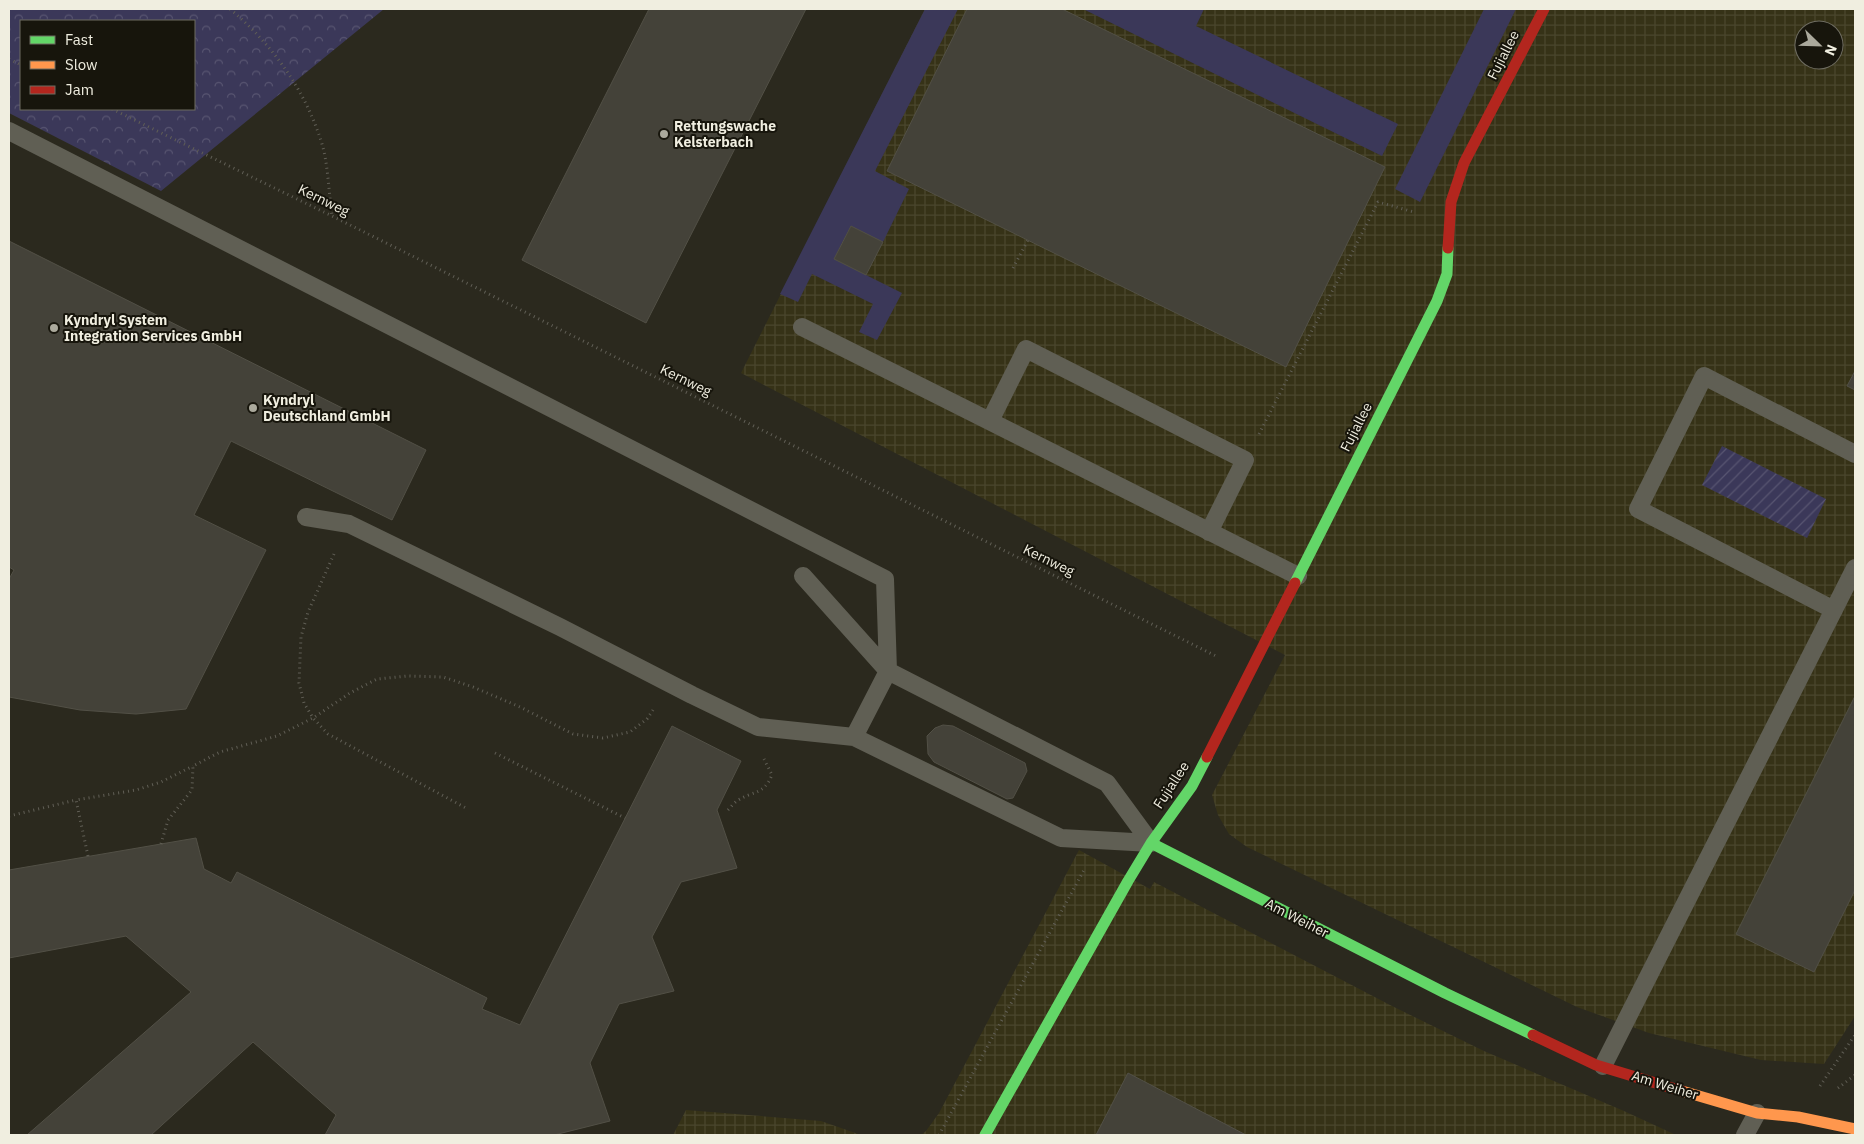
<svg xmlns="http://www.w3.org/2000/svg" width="1864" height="1144" viewBox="0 0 1864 1144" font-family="'IBM Plex Sans',sans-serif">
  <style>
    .industrial { fill: url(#industrial-grid); fill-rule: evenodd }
    .green { fill: #3b3859 }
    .forest { fill: url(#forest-crowns); fill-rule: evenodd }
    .garden { fill: url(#garden-furrows) }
    .building { fill: #444239; stroke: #525046 }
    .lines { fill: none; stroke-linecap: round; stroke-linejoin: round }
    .path { stroke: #615f56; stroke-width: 3; stroke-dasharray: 1 4; stroke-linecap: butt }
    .lane { stroke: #605f54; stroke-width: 18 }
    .fast { stroke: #63d668; stroke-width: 11 }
    .slow { stroke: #ff974d; stroke-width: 11 }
    .jam { stroke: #b3261e; stroke-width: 11 }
    .poi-dot { fill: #aba99c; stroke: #17150c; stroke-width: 2 }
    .labels { text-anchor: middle; stroke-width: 4; stroke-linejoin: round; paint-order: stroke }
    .street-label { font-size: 14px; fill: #f0eee0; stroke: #17150c }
    .poi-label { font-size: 14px; font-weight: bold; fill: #f0eee0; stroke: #17150c; text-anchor: start }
  </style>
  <defs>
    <pattern id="industrial-grid" width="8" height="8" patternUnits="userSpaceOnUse" patternTransform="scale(1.25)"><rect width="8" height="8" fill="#363217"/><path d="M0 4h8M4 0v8" fill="none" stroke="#4a462d"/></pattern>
    <pattern id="forest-crowns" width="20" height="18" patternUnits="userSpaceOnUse" patternTransform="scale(1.25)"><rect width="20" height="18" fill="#3b3859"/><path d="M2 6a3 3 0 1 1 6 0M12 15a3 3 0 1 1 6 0" fill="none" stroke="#585571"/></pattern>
    <pattern id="garden-furrows" width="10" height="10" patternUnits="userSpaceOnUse" patternTransform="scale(1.25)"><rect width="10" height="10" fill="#3b3859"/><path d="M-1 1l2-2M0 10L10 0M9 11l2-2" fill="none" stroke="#585571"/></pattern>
  </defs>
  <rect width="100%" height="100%" fill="#2b291e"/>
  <!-- industrial -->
  <path class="industrial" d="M925 9H1855V1016L1824 1064 1761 1060 1649 1033 1577 1007 1247 847 1229 834 1218 815 1212 795 1285 655 741 373ZM1804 30H1834V60H1804Z
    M1079 850 1150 889 1154 882 1392 1006 1484 1051 1624 1111 1676 1135H921L926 1131 939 1113Z
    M686 1110 821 1121 861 1135H673Z"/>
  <!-- green -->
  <path class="green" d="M925 9H958L875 171 909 189 883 242 851 226 834 259 902 293 877 340 859 332 873 304 812 274 798 302 780 294Z
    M1083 9H1204L1196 26 1398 124 1382 156Z
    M1484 9H1516L1420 202 1395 189Z"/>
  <!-- forest -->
  <path class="forest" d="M9 9H384L161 191 9 113ZM21 21H194V109H21Z"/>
  <!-- garden -->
  <path class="garden" d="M1722 446 1826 499 1807 538 1702 485Z"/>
  <!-- building -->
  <path class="building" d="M649 9H806L646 323 522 260Z
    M967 9H1062L1385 167 1286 367 887 171Z
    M851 226 883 242 866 275 834 259Z
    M9 241 426 450 392 520 231 441 194 515 266 550 186 709 136 714 80 710 9 697V579L14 570 9 567Z
    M1855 371V390L1847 386Z
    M1855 696V890L1814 972 1736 934Z
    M943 725 953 726 1025 763 1027 771 1013 798 1007 799 934 762 928 754 927 736 935 728Z
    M672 726 741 761 717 810 737 868 681 882 652 937 674 991 619 1004 590 1063 610 1121 554 1135H325L336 1115 253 1042 151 1135H27L191 992 126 936 9 958V870L196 838 204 869 231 883 237 872 487 998 482 1009 520 1025Z
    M1128 1073 1246 1135H1096Z"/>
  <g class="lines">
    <!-- path -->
    <path class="path" d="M230 9C272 44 306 91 322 144 328 163 329 195 332 216
      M9 59 21 65
      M112 109 332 216 1218 657
      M1013 268 1028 240
      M1259 434 1378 202 1414 212
      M334 554 308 612 301 637 300 659 299 683 304 703 313 718 328 734 466 808
      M495 753 625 818
      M728 810C731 807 734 803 737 801 753 790 763 796 772 775L764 759
      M9 816 76 800
      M161 844 168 820 192 790 193 766 220 752 277 736 313 718 350 693 377 679 407 676 443 677 473 687 520 707 573 734 603 738 630 732 647 719 653 710
      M88 856 76 800 136 790 161 782 193 766
      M1820 1086 1855 1035
      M1838 1088 1855 1075
      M939 1135 1084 870"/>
    <!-- lane -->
    <path class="lane" d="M9 131 885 579 888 671 854 737
      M802 327 1298 576
      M990 421 1026 349 1245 460 1209 532
      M306 517 349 524 560 627 692 695 758 727 854 737 1061 838 1151 843
      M803 576 888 671 1107 783 1151 843
      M1834 610 1638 509 1704 376 1855 454
      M1603 1066 1855 568
      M1745 1135 1757 1113"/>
    <!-- fast -->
    <path class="fast" d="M1295 583 1437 301 1447 274 1448 248
      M1151 843 1445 993 1533 1035
      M985 1135 1128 881 1151 843 1192 786 1207 757"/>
    <!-- slow -->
    <path class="slow" d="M1682 1091 1757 1113 1798 1117 1855 1129"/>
    <!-- jam -->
    <path class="jam" d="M1448 248 1451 202 1464 163 1544 9
      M1207 757 1295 583
      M1533 1035 1596 1065 1682 1091"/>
  </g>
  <!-- markers -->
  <g class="poi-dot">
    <circle cx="664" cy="134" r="5"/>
    <circle cx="54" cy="328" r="5"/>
    <circle cx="253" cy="408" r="5"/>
  </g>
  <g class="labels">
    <!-- street labels -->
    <g class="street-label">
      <text transform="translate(1503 55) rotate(-63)" y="5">Fujiallee</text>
      <text transform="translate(324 200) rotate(26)" y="5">Kernweg</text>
      <text transform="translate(686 380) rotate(26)" y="5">Kernweg</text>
      <text transform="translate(1356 427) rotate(-63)" y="5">Fujiallee</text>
      <text transform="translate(1049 560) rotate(26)" y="5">Kernweg</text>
      <text transform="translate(1171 785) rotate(-57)" y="5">Fujiallee</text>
      <text transform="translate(1297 918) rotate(27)" y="5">Am Weiher</text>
      <text transform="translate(1665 1085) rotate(17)" y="5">Am Weiher</text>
    </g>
    <!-- poi labels -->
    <g class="poi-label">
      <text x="674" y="131">Rettungswache<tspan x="674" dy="16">Kelsterbach</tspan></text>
      <text x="64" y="325">Kyndryl System<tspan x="64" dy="16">Integration Services GmbH</tspan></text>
      <text x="263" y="405">Kyndryl<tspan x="263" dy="16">Deutschland GmbH</tspan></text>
    </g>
  </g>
  <!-- border -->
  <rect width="1864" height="1144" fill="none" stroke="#f0eee0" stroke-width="20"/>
  <!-- legend -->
  <rect x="20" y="20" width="175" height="90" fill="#17150c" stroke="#6e6c61"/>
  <rect x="30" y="36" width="25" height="8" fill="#63d668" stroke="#6e6c61"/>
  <text x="65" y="45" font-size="15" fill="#f0eee0">Fast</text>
  <rect x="30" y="61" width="25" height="8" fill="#ff974d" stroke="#6e6c61"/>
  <text x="65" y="70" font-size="15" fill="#f0eee0">Slow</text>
  <rect x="30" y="86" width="25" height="8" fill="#b3261e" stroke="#6e6c61"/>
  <text x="65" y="95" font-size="15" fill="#f0eee0">Jam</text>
  <!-- north arrow -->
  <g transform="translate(1819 45) rotate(113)"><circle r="24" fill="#17150c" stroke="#6e6c61"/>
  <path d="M0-4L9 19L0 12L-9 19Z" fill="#aba99c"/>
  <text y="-8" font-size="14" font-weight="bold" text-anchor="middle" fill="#f0eee0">N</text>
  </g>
</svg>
